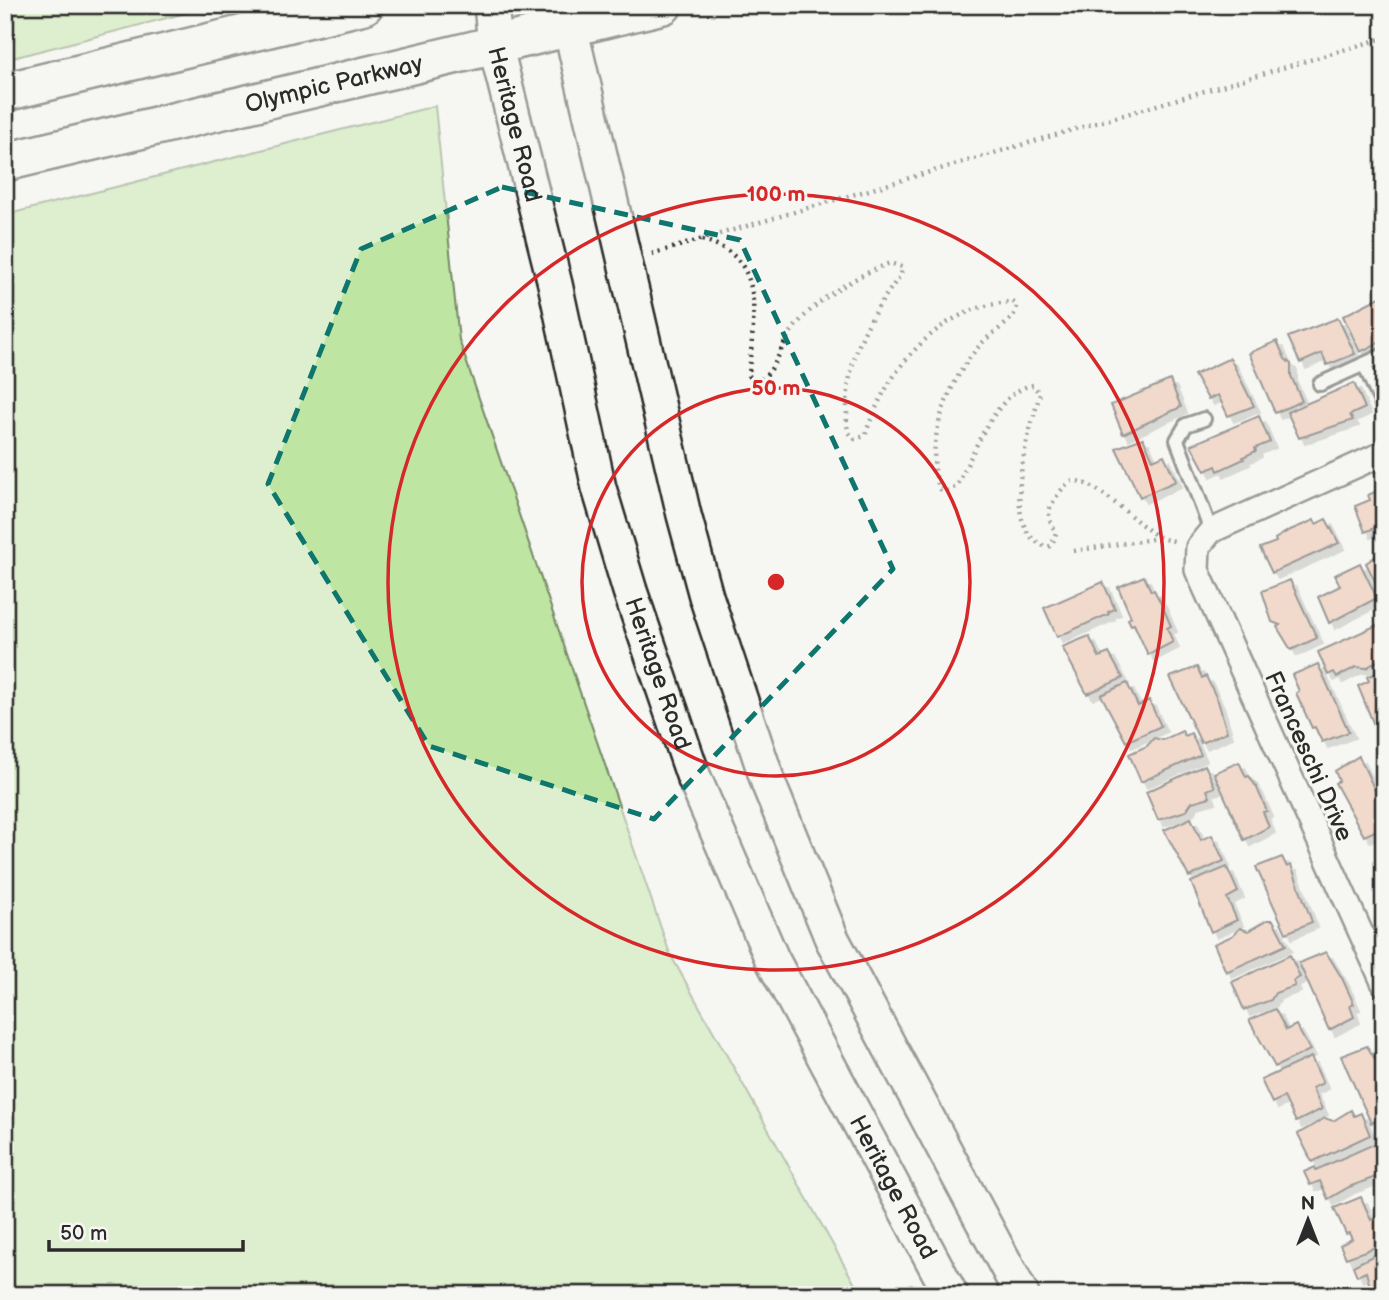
<svg xmlns="http://www.w3.org/2000/svg" width="1389" height="1300" viewBox="0 0 1389 1300" font-family="'Balsamiq Sans',sans-serif">
  <style>
    .green { fill: #bee6a2; stroke: #748866; stroke-width: 2 }
    .building { fill: #ecb79e; stroke: #2b2b2b; stroke-width: 2; filter: url(#shadow) }
    .lines { fill: none; stroke-linecap: round; stroke-linejoin: round }
    .service-casing { stroke: #2b2b2b; stroke-width: 18 }
    .minor-casing { stroke: #2b2b2b; stroke-width: 28 }
    .secondary-casing { stroke: #2b2b2b; stroke-width: 38 }
    .primary-casing { stroke: #2b2b2b; stroke-width: 42 }
    .path { stroke: #2b2b2b; stroke-width: 4.5; stroke-dasharray: 2 5; stroke-linecap: butt }
    .service { stroke: #f6f6f2; stroke-width: 12 }
    .minor { stroke: #f6f6f2; stroke-width: 23 }
    .secondary { stroke: #f6f6f2; stroke-width: 33 }
    .primary { stroke: #f6f6f2; stroke-width: 37 }
    .marked { fill: none; stroke: #0f766e; stroke-width: 5; stroke-dasharray: 14 9; stroke-linejoin: round }
    .ring { fill: none; stroke: #d62828; stroke-width: 3.5 }
    .labels { text-anchor: middle; stroke-width: 6; stroke-linejoin: round; paint-order: stroke }
    .street-label { font-size: 24px; fill: #2b2b2b; stroke: #f6f6f2 }
    .centre { fill: #d62828; stroke: #f6f6f2; stroke-width: 3.5 }
    .ring-label { font-size: 21px; text-anchor: middle; font-weight: bold; fill: #d62828; stroke: #f6f6f2; stroke-width: 6; stroke-linejoin: round; paint-order: stroke }
  </style>
  <defs>
    <filter id="shadow"><feDropShadow dx="6" dy="6" stdDeviation="0" flood-color="#0004"/></filter>
  </defs>
  <rect width="100%" height="100%" fill="#f6f6f2"/>
  <filter id="ink" filterUnits="userSpaceOnUse"><feTurbulence type="fractalNoise" baseFrequency=".0143" numOctaves="2"/><feDisplacementMap in="SourceGraphic" scale="14" xChannelSelector="R" yChannelSelector="G"/><feConvolveMatrix kernelMatrix="1 2 1 2 8 2 1 2 1" color-interpolation-filters="sRGB"/></filter>
  <g filter="url(#ink)">
    <!-- green -->
    <path class="green" d="M5 5H217L5 60Z
      M435 106 459 340 670 954 861 1295H5V215Z"/>
    <!-- building -->
    <path class="building" d="M1384 295V327L1380 328 1384 340 1360 352 1343 316Z
      M1338 318 1355 354 1327 365 1322 353 1300 363 1288 337Z
      M1277 341 1285 359 1291 364V376L1302 401 1275 413 1249 353Z
      M1230 358 1254 406 1228 416 1218 395 1208 399 1194 375Z
      M1170 380 1181 407 1123 434 1111 405Z
      M1354 383 1365 408 1350 415 1353 420 1299 438 1287 412Z
      M1259 416 1270 442 1255 448 1256 451 1243 457 1244 459 1218 471 1216 466 1205 471 1191 445Z
      M1143 438 1153 460 1164 455 1176 481 1140 497 1116 448Z
      M1384 488V524L1365 532 1355 506 1370 500 1368 495Z
      M1326 519 1339 543 1272 573 1260 548 1276 542 1275 539 1288 531 1314 520 1316 524Z
      M1382 552 1384 555 1382 596 1366 563Z
      M1360 563 1377 598 1329 623 1318 597 1340 586 1335 575Z
      M1144 576 1151 591 1154 590 1161 603 1171 626 1167 628 1173 642 1148 655 1134 624 1131 625 1128 619 1131 617 1118 587Z
      M1290 580 1317 638 1291 650 1277 627 1280 625 1272 622 1262 591Z
      M1103 582 1115 609 1108 612 1109 614 1057 637 1044 608Z
      M1377 625 1384 640V657L1366 668 1356 667 1337 677 1334 672 1328 675 1318 652Z
      M1089 636 1099 657 1109 653 1123 678 1087 694 1062 647Z
      M1318 664 1349 732 1322 742 1315 727 1312 728 1296 693 1299 691 1292 675Z
      M1197 667 1202 678 1206 676 1218 701 1227 732 1201 743 1170 677Z
      M1384 670V727L1376 730 1358 686 1369 681 1367 677Z
      M1127 683 1138 706 1149 700 1161 726 1126 742 1101 695Z
      M1182 731 1185 736 1191 733 1201 755 1141 782 1129 754 1147 746 1154 738 1163 740Z
      M1359 756 1384 810V827L1364 836 1335 783 1339 781 1335 771Z
      M1239 762 1246 777 1249 776 1257 788 1267 811 1263 812 1269 827 1244 840 1214 773Z
      M1205 765 1215 787 1207 790 1210 797 1192 802 1186 811 1158 820 1146 792Z
      M1191 818 1201 840 1212 835 1224 861 1189 877 1164 830Z
      M1282 857 1287 867 1291 865 1312 922 1286 933 1256 867Z
      M1227 867 1238 892 1227 898 1237 920 1211 932 1191 882Z
      M1267 920H1273L1286 945 1226 972 1214 944 1232 936 1240 928 1248 931Z
      M1326 952 1342 978 1354 1004 1350 1006 1354 1017 1329 1030 1299 963Z
      M1290 955 1300 977 1293 981 1295 986 1275 993 1271 1000 1244 1010 1232 982Z
      M1275 1009 1286 1030 1296 1025 1310 1050 1275 1067 1249 1020Z
      M1367 1046 1384 1074V1118L1371 1123 1341 1056Z
      M1311 1057 1323 1083 1312 1088 1322 1109 1296 1122 1284 1097 1272 1103 1261 1080Z
      M1351 1110 1354 1116 1361 1113 1370 1135 1312 1162 1298 1134 1325 1118 1333 1121Z
      M1374 1144 1384 1164 1378 1169 1381 1175 1349 1187 1328 1199 1320 1181 1310 1185 1304 1172 1315 1167 1316 1170Z
      M1361 1197 1371 1220 1382 1214 1384 1244 1346 1258 1340 1245 1352 1239 1349 1233 1346 1234 1334 1208Z
      M1384 1250V1295H1372L1366 1272 1357 1276 1353 1266Z"/>
    <g class="lines">
      <defs>
        <path id="service" d="M1364 364 1384 409
          M1320 384 1384 355
          M1204 419 1186 425 1177 440 1211 531"/>
        <path id="minor" d="M1384 453 1211 531 1198 547 1197 570 1384 984"/>
        <g id="secondary">
          <path id="s1" d="M491 5 495 44 555 284 599 488 630 591 693 775 772 959 951 1295"/>
          <path d="M565 5 684 515 706 596 769 785 832 939 1022 1295"/>
        </g>
        <g id="primary">
          <path d="M5 92 364 5"/>
          <path id="s2" d="M5 162 663 5"/>
        </g>
      </defs>
      <!-- service casing -->
      <use href="#service" class="service-casing"/>
      <!-- minor casing -->
      <use href="#minor" class="minor-casing"/>
      <!-- secondary casing -->
      <use href="#secondary" class="secondary-casing"/>
      <!-- primary casing -->
      <use href="#primary" class="primary-casing"/>
      <!-- path -->
      <path class="path" d="M702 240C770 257 752 321 749 376L757 381C774 376 781 345 791 332 814 300 854 277 890 263L902 267 901 275C869 316 847 356 847 410 847 421 845 432 855 439L865 436C886 371 938 305 1013 302L1017 305C1016 321 995 330 985 340 952 372 921 444 940 489L947 491 957 486C972 457 995 391 1033 385L1040 394C1030 430 995 533 1048 547L1052 545 1056 533C1052 525 1047 517 1050 508 1053 501 1063 486 1070 482 1090 473 1142 530 1161 538 1166 540 1172 540 1177 542
        M652 254 1384 38
        M1074 551 1159 538"/>
      <!-- service -->
      <use href="#service" class="service"/>
      <!-- minor -->
      <use href="#minor" class="minor"/>
      <!-- secondary -->
      <use href="#secondary" class="secondary"/>
      <!-- primary -->
      <use href="#primary" class="primary"/>
    </g>
  </g>
  <!-- marked area -->
  <path d="M0 0H1389V1300H0ZM502 187 740 240 893 569 654 819 429 746 268 484 361 249Z" fill="#f6f6f2" fill-opacity=".55" fill-rule="evenodd"/>
  <path class="marked" d="M502 187 740 240 893 569 654 819 429 746 268 484 361 249Z"/>
  <!-- distance rings -->
  <g class="ring">
    <circle cx="776" cy="582" r="194"/>
    <circle cx="776" cy="582" r="388"/>
  </g>
  <g class="labels">
    <!-- street labels -->
    <g class="street-label">
      <text dy="8" stroke="none"><textPath href="#s2" startOffset="338">Olympic Parkway</textPath></text>
      <text dy="8" stroke="none"><textPath href="#s1" startOffset="122">Heritage Road</textPath></text>
      <text dy="8" stroke="none"><textPath href="#s1" startOffset="690">Heritage Road</textPath></text>
      <text transform="translate(1309 756) rotate(66)" y="8">Franceschi Drive</text>
      <text dy="8" stroke="none"><textPath href="#s1" startOffset="1256">Heritage Road</textPath></text>
    </g>
  </g>
  <circle cx="776" cy="582" r="10" class="centre"/>
  <g class="ring-label">
    <text x="776" y="201">100 m</text>
    <text x="776" y="395">50 m</text>
  </g>
  <!-- margin -->
  <rect width="1389" height="1300" fill="none" stroke="#f6f6f2" stroke-width="28"/>
  <rect x="14" y="14" width="1361" height="1272" fill="none" stroke="#2b2b2b" stroke-width="2.5" filter="url(#ink)"/>
  <!-- north arrow -->
  <g transform="translate(1308 1220)" stroke="#f6f6f2" stroke-width="5" paint-order="stroke">
  <path d="M0-5L12 26L0 18L-12 26Z" fill="#2b2b2b"/>
  <text y="-10" font-size="19" font-weight="bold" text-anchor="middle" fill="#2b2b2b">N</text>
  </g>
  <!-- scale -->
  <path d="M49 1240v10h194v-10" fill="none" stroke="#2b2b2b" stroke-width="3.5"/>
  <text x="60" y="1240" font-size="21" fill="#2b2b2b" stroke="#f6f6f2" stroke-width="5" paint-order="stroke">50 m</text>
</svg>
